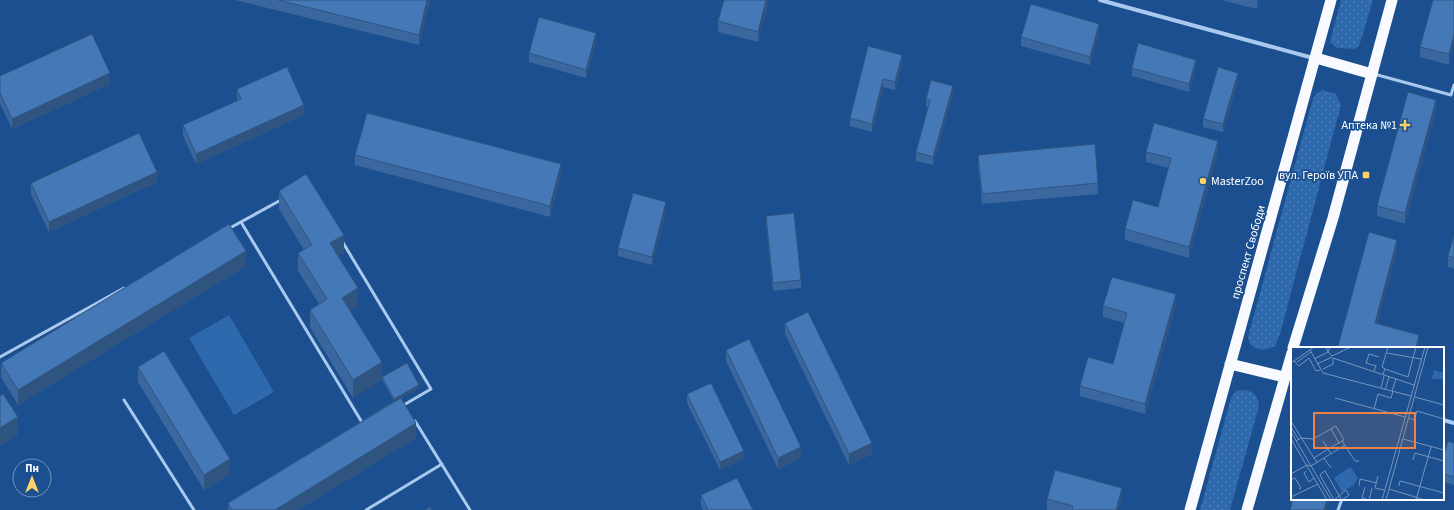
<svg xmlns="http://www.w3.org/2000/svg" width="1454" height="510" viewBox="0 0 1454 510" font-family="'Source Sans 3',sans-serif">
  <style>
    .grass { fill: url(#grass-dots) }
    .garden { fill: #2e69ad }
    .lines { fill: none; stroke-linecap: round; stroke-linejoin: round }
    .service { stroke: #a9c9ee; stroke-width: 3 }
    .minor { stroke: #a9c9ee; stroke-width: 4 }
    .trunk { stroke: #f8faff; stroke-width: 11 }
    .wall { fill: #3a679d }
    .shaded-wall { fill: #305480 }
    .building { fill: #4478b7; stroke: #305480 }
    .poi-dot { fill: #ffd166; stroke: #1b4f8f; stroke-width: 1.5 }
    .labels { text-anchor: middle; stroke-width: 3.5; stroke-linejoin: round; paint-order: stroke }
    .poi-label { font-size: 12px; fill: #fff; stroke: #1b4f8f; text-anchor: end }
    .street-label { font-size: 12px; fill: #fff; stroke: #1b4f8f }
    .inset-road { fill: none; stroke: #7695bc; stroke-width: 1 }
    .view { fill: #ee8249; fill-opacity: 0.15; stroke: #ee8249; stroke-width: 2 }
    .inset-edge { fill: none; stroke: #fff; stroke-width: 2 }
  </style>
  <defs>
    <pattern id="grass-dots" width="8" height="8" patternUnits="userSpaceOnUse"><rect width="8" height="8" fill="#2e69ad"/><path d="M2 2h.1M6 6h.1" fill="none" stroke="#4d80b9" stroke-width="1.8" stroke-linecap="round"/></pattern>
  </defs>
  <rect width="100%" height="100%" fill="#1b4f8f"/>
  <!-- grass -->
  <path class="grass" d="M1341 0H1373L1361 40 1359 45 1355 49 1337 48 1330 42Z
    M1323 90 1336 94 1341 105 1280 334 1275 346C1264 352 1250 351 1248 337L1312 102 1316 94Z
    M1244 390C1254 391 1258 396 1259 406L1230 510H1200L1231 398 1236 391Z"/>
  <!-- garden -->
  <path class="garden" d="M229 315 274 392 234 415 189 338Z"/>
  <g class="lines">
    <!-- service -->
    <path class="service" d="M1374 74 1451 95 1454 85
      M241 222 363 424
      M228 229 281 200
      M342 241 431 389 402 406
      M0 357 124 288
      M124 400 194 510
      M415 421 470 510
      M366 510 442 464
      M1338 510 1342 499"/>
    <!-- minor -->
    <path class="minor" d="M1100 0 1313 58
      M1443 420 1454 423"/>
    <!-- trunk -->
    <path class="trunk" d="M1316 58 1372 74
      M1293 348 1333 218 1392 0
      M1230 364 1284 377
      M1190 510 1331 0
      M1247 510 1292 353"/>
  </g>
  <!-- wall -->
  <path class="wall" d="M235 0H430V2L419 45Z
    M724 0H769L758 42 718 32V21Z
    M1221 0H1259L1257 9Z
    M1454 0 1449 65 1420 57V47Z
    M1099 32 1090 65 1021 46V37Z
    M596 42 586 78 529 62V53Z
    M868 46 902 64 895 90 883 87 872 132 850 126V118Z
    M1132 68H1196L1189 92 1132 76Z
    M0 76 110 84 12 129 0 103Z
    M1238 81 1223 132 1203 127V119Z
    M237 89 304 115 196 164 183 136V125L237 101Z
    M953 94 933 165 916 161V152L928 108 926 107V99Z
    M1436 110 1405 224 1377 216V206Z
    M1146 152H1218L1189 258 1125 240V229L1158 207 1169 168 1146 162Z
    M355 155 561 175 550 217 355 165Z
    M978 155 1098 183V194L982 204 978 165Z
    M157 182 49 232 31 194V183Z
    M279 191 344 253 338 256 358 306 350 311 382 377 419 388 401 398 416 438 298 510H228V503L394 401 382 380 353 398 310 327V310L319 304 298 271V253L304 250 279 209Z
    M666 210 652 265 618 256V248Z
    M766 216 801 280V288L773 291 766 224Z
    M1454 235V269L1448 267V256Z
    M1397 250 1377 324 1419 346V348H1338V346Z
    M246 266 18 405 1 377V363Z
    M1176 305 1145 414 1080 396V386L1113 364 1125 323 1103 317V306Z
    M785 323 872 454 849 465 785 334Z
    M726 350 801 458 778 469 726 361Z
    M138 367 230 474 204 490 138 382Z
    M687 394 744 459 720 470 687 403Z
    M1454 443V485L1443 482V458Z
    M701 495 753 510H703L701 506Z
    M1047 499H1122L1118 510H1047Z"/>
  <!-- shaded-wall -->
  <path class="shaded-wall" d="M427 0H430V2L419 45V35Z
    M766 0H769L758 42V32Z
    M1257 0H1259L1257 9Z
    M1099 24V32L1090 65V57Z
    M596 33V42L586 78V70Z
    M1454 35V45L1449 65V54Z
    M902 55V64L895 90V82Z
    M1196 60V68L1189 92V84Z
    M110 73V84L12 129V119Z
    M1238 73V81L1223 132V124Z
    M883 79V87L872 132V124Z
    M953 86V94L933 165V157Z
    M1436 100V110L1405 224V213Z
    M304 105V115L196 164V154Z
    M1218 141V152L1189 258V247Z
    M561 164V175L550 217V206Z
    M157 172V182L49 232V222Z
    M666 202V210L652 265V257Z
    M344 235V253L330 261V243Z
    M1397 240V250L1375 334V323Z
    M246 251V266L18 405V390Z
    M358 288V306L342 316V298Z
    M1176 294V305L1145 414V404Z
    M1419 335V348H1416Z
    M382 362V380L353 398V380Z
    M419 385V388L394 402V399Z
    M18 417V435L0 446V428Z
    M416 423V438L298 510H275Z
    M872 443V454L849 465V454Z
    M801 447V458L778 469V458Z
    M744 451V459L720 470V462Z
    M230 459V474L204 490V475Z
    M1122 488V499L1118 510H1116Z
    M1327 499H1330L1327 510H1324Z"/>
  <!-- building -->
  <path class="building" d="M278 0H427L419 35Z
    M724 0H766L758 32 718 21Z
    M1433 0H1454V35L1449 54 1420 47Z
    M1031 4 1099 24 1090 57 1021 37Z
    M539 17 596 33 586 70 529 53Z
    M92 34 110 73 12 119 0 93V76Z
    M1138 43 1196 60 1189 84 1132 68Z
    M868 46 902 55 895 82 883 79 872 124 850 118Z
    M287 67 304 105 196 154 183 125 241 99 237 89Z
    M1218 67 1238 73 1223 124 1203 119Z
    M931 80 953 86 933 157 916 152 930 100 926 99Z
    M1408 92 1436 100 1405 213 1377 206Z
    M367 113 561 164 550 206 355 155Z
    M1154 123 1218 141 1189 247 1125 229 1133 200 1158 207 1171 158 1146 152Z
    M139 133 157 172 49 222 31 183Z
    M1095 144 1098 183 982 194 978 155Z
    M306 174 344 235 330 243 358 288 342 298 382 362 353 380 310 310 327 299 298 253 312 245 279 191Z
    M633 193 666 202 652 257 618 248Z
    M794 213 801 280 773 283 766 216Z
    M229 224 246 251 18 390 1 363Z
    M1369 232 1397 240 1375 323 1419 335 1416 348H1346L1338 346Z
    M1454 235V258L1448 256Z
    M1112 277 1176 294 1145 404 1080 386 1088 357 1113 364 1127 313 1103 306Z
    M808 312 872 443 849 454 785 323Z
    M749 339 801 447 778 458 726 350Z
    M164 351 230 459 204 475 138 367Z
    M407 363 419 385 394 399 382 377Z
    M711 383 744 451 720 462 687 394Z
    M3 394 18 417 0 428V396Z
    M401 398 416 423 275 510H232L228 503Z
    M1448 441 1454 443V477L1443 474V458Z
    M1055 470 1122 488 1116 510H1072L1073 506 1047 499Z
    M737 478 753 510H708L701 495Z
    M1293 499H1327L1324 510H1290Z
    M430 507 432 510H425Z"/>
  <!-- markers -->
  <g class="poi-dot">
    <path d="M1403 119h4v4h4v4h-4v4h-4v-4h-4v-4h4z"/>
    <rect x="1362" y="171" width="8" height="8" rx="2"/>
    <circle cx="1203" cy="181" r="4"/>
  </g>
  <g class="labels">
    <!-- poi labels -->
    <g class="poi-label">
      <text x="1397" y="129">Аптека №1</text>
      <text x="1358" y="179">вул. Героїв УПА</text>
      <text x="1211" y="185" text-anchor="start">MasterZoo</text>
    </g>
    <!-- street labels -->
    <g class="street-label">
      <text transform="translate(1248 252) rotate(-74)" y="4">проспект Свободи</text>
    </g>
  </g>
  <!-- overview -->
  <g transform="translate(1291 347)">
    <rect width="153" height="153" fill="#1b4f8f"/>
    <path d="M59 120 67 131 63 138 51 145 43 131Z" fill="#2e69ad"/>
    <path d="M143 23 153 26V32H141Z" fill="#2e69ad"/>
    <path class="inset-road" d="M39 0 37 5 41 9 60 0M19 3 32 26 120 49M96 6 130 12M23 12 37 5 35 0M3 14 8 19 18 11 25 24 29 23M6 15 20 5M0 16 23 0M26 17 41 10M32 22 42 17V11L123 38M94 22 117 30 125 0M83 24 85 19 75 16 78 7 88 10M92 27 94 22 91 20 97 0M90 41 93 29M94 43 98 30M101 44 105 32M124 50 153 58M44 51 114 70M83 62 87 47 100 51 102 44M118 71 123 73 126 64 153 72M0 74 23 111M0 80 8 93M40 82 48 96M0 85 40 153M0 92 36 153M112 92 153 103M5 94 10 91 22 92 45 79 53 93 37 102 40 107M51 94 64 114H68M33 111 40 121M122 113 124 106 153 114M26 115 23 111 37 102 32 94M15 124 13 126 18 135 23 131M0 127 16 118 20 119 54 98M87 129 84 141 93 143M0 133 4 131 10 141 8 142M68 139 69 132 86 136M108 139 109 134 153 146M74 140 71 151 78 153M98 142 134 153M0 150 27 137M43 153 29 128 31 126 34 124 49 150M43 153 55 143 58 148 51 153 49 150M78 153 81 141M91 153 134 0M95 153 137 0M125 153 140 100"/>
    <path class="view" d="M23 66H124V101H23Z"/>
    <rect width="153" height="153" class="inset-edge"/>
  </g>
  <!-- north arrow -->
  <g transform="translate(32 478)"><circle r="19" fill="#1b4f8f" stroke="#7695bc"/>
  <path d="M0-3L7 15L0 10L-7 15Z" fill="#ffd166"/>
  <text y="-6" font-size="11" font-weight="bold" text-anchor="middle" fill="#ffffff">Пн</text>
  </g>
</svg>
